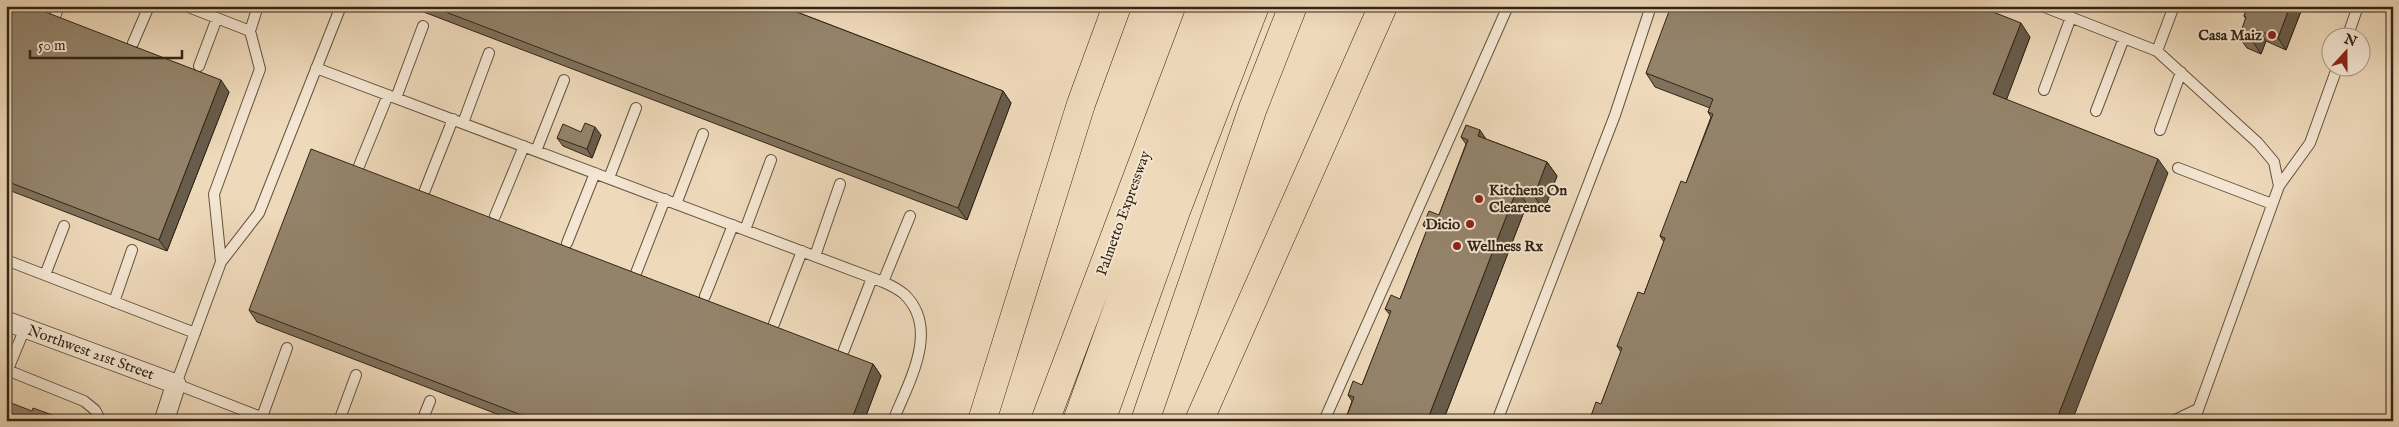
<svg xmlns="http://www.w3.org/2000/svg" width="2399" height="427" viewBox="0 0 2399 427" font-family="'IM FELL English',serif">
  <style>
    .lines { fill: none; stroke-linecap: round; stroke-linejoin: round }
    .service-casing { stroke: #62523e; stroke-width: 12 }
    .minor-casing { stroke: #62523e; stroke-width: 21 }
    .motorway-casing { stroke: #332515; stroke-width: 29 }
    .service { stroke: #f4e6d2; stroke-width: 10 }
    .minor { stroke: #f4e6d2; stroke-width: 19 }
    .motorway { stroke: #eed9ba; stroke-width: 28 }
    .wall { fill: #7f715c; stroke: #332515 }
    .shaded-wall { fill: #685c4b; stroke: #332515 }
    .building { fill: #94836b; stroke: #332515 }
    .poi-dot { fill: #8f2418; stroke: #f4e6d2; stroke-width: 2 }
    .labels { text-anchor: middle; stroke-width: 4; stroke-linejoin: round; paint-order: stroke }
    .poi-label { font-size: 15px; font-weight: bold; fill: #332515; stroke: #f4e6d2; text-anchor: end }
    .street-label { font-size: 15px; fill: #332515; stroke: #f4e6d2 }
  </style>
  <rect width="100%" height="100%" fill="#eed9ba"/>
  <filter id="stains"><feTurbulence type="fractalNoise" baseFrequency=".004" numOctaves="4"/><feColorMatrix values="0 0 0 0 .2 0 0 0 0 .09 0 0 0 0 .02 0 0 0 .5 -.17"/></filter>
  <radialGradient id="worn" r=".72"><stop offset=".6" stop-color="#630" stop-opacity="0"/><stop offset="1" stop-color="#630" stop-opacity=".3"/></radialGradient>
  <g class="lines">
    <defs>
      <path id="service" d="M186 6 250 31 260 69 214 194 221 262 176 384 271 421
        M2042 6 2157 51 2258 143 2274 162 2279 186 2194 421
        M56 14 59 6
        M250 31 258 6
        M2347 38 2358 6
        M133 43 149 6
        M2157 51 2174 6
        M199 66 217 18
        M316 68 883 282 910 216
        M2044 90 2071 17
        M396 98 423 26
        M2096 111 2124 38
        M463 123 489 53
        M2160 130 2181 72
        M536 151 564 80
        M359 166 388 95
        M2178 168 2272 204
        M609 178 636 108
        M2279 186 2310 143 2337 68
        M425 190 453 119
        M676 204 703 134
        M495 216 524 146
        M745 230 771 160
        M567 243 595 173
        M815 256 840 184
        M6 260 195 333
        M221 262 259 213 341 6
        M636 273 665 199
        M45 275 64 226
        M883 282C890 285 898 289 904 294 941 329 908 383 893 421
        M705 296 733 225
        M114 302 132 250
        M774 324 802 251
        M844 350 872 278
        M7 370 84 401 95 410 101 421
        M6 374 25 328
        M262 417 287 348
        M339 421 356 375
        M422 421 430 401
        M1324 421 1508 6
        M1497 421 1615 115 1651 6
        M2173 421 2198 409"/>
      <path id="minor" d="M6 321 176 384 164 421"/>
      <path id="motorway" d="M982 421 1081 104 1117 6
        M1045 421 1202 6
        M1077 421 1155 205 1230 6
        M1101 421 1176 211 1255 6
        M1145 421 1253 108 1293 6
        M1199 421 1383 6"/>
    </defs>
    <!-- service casing -->
    <use href="#service" class="service-casing"/>
    <!-- minor casing -->
    <use href="#minor" class="minor-casing"/>
    <!-- motorway casing -->
    <use href="#motorway" class="motorway-casing"/>
    <!-- service -->
    <use href="#service" class="service"/>
    <!-- minor -->
    <use href="#minor" class="minor"/>
    <!-- motorway -->
    <use href="#motorway" class="motorway"/>
  </g>
  <!-- wall -->
  <path class="wall" d="M6 6 229 92 167 251 6 189Z
    M408 6H781L1003 91 1011 103 967 220Z
    M2248 6H2303L2286 50 2266 41 2261 54 2247 48 2239 37 2246 19 2244 16Z
    M2030 37 2006 100 2168 173 1601 404 1621 352 1617 346 1644 294 1664 242 1660 236 1686 183 1711 117 1708 112 1710 108 1655 87 1646 73Z
    M581 132 601 135 592 158 563 146 557 138Z
    M1461 137 1486 139 1547 162 1557 176 1544 210 1527 204 1443 421H1345L1352 401 1348 395 1362 385 1390 315 1385 309 1400 299 1427 230 1423 225 1439 215 1466 144Z
    M249 310 873 364 881 376 864 421H515L257 322Z"/>
  <!-- shaded-wall -->
  <path class="shaded-wall" d="M2290 6H2303L2286 50 2278 38Z
    M2021 23 2030 37 2003 109 1993 94Z
    M2257 30 2266 41 2261 54 2253 42Z
    M221 80 229 92 167 251 159 240Z
    M1003 91 1011 103 967 220 958 208Z
    M595 127 601 135 592 158 587 149Z
    M1480 130 1490 145 1478 136Z
    M2158 159 2168 173 2072 421H2056Z
    M1547 162 1557 176 1544 210 1534 196Z
    M1517 189 1527 204 1443 421H1427Z
    M873 364 881 376 864 421H851Z"/>
  <!-- building -->
  <path class="building" d="M6 6H30L221 80 159 240 6 181Z
    M430 6H781L1003 91 958 208Z
    M1671 6H1978L2021 23 1993 94 2158 159 2056 421H1589L1596 402 1601 404 1622 348 1617 346 1638 292 1644 294 1665 238 1660 236 1681 181 1686 183 1713 114 1708 112 1713 99 1646 73Z
    M2248 6H2290L2278 38 2257 30 2253 42 2239 37 2246 17 2244 16Z
    M585 123 595 127 587 149 557 138 563 124 581 132Z
    M1466 125 1480 130 1478 136 1547 162 1534 196 1517 189 1427 421H1345L1354 397 1348 395 1353 381 1362 385 1391 311 1385 309 1391 295 1400 299 1428 227 1423 225 1429 211 1439 215 1468 140 1461 137Z
    M311 149 873 364 851 421H537L249 310Z
    M6 401 32 411 33 408 66 420 6 421Z"/>
  <!-- markers -->
  <g class="poi-dot">
    <circle cx="2272" cy="35" r="5"/>
    <circle cx="1479" cy="199" r="5"/>
    <circle cx="1470" cy="224" r="5"/>
    <circle cx="1457" cy="246" r="5"/>
  </g>
  <g class="labels">
    <!-- poi labels -->
    <g class="poi-label">
      <text x="2262" y="40">Casa Maiz</text>
      <text x="1489" y="195" text-anchor="start">Kitchens On<tspan x="1489" dy="17">Clearence</tspan></text>
      <text x="1460" y="229">Dicio</text>
      <text x="1467" y="251" text-anchor="start">Wellness Rx</text>
    </g>
    <!-- street labels -->
    <g class="street-label">
      <text transform="translate(1123 213) rotate(-70)" y="5">Palmetto Expressway</text>
      <text transform="translate(91 352) rotate(20)" y="5">Northwest 21st Street</text>
    </g>
  </g>
  <!-- margin -->
  <rect width="2399" height="427" fill="none" stroke="#eed9ba" stroke-width="25"/>
  <rect x="8" y="8" width="2384" height="412" fill="none" stroke="#332515" stroke-width="2.5"/>
  <rect x="12" y="12" width="2374" height="402" fill="none" stroke="#332515"/>
  <!-- north arrow -->
  <g transform="translate(2346 52) rotate(21)"><circle r="24" fill="#f4e6d2" stroke="#a79986"/>
  <path d="M0-4L9 19L0 12L-9 19Z" fill="#8f2418"/>
  <text y="-8" font-size="14" font-weight="bold" text-anchor="middle" fill="#332515">N</text>
  </g>
  <!-- scale -->
  <path d="M30 50v8h152v-8" fill="none" stroke="#332515" stroke-width="2.5"/>
  <text x="38" y="50" font-size="15" fill="#332515" stroke="#f4e6d2" stroke-width="4" paint-order="stroke">50 m</text>
  <rect width="100%" height="100%" filter="url(#stains)"/>
  <rect width="100%" height="100%" fill="url(#worn)"/>
</svg>
